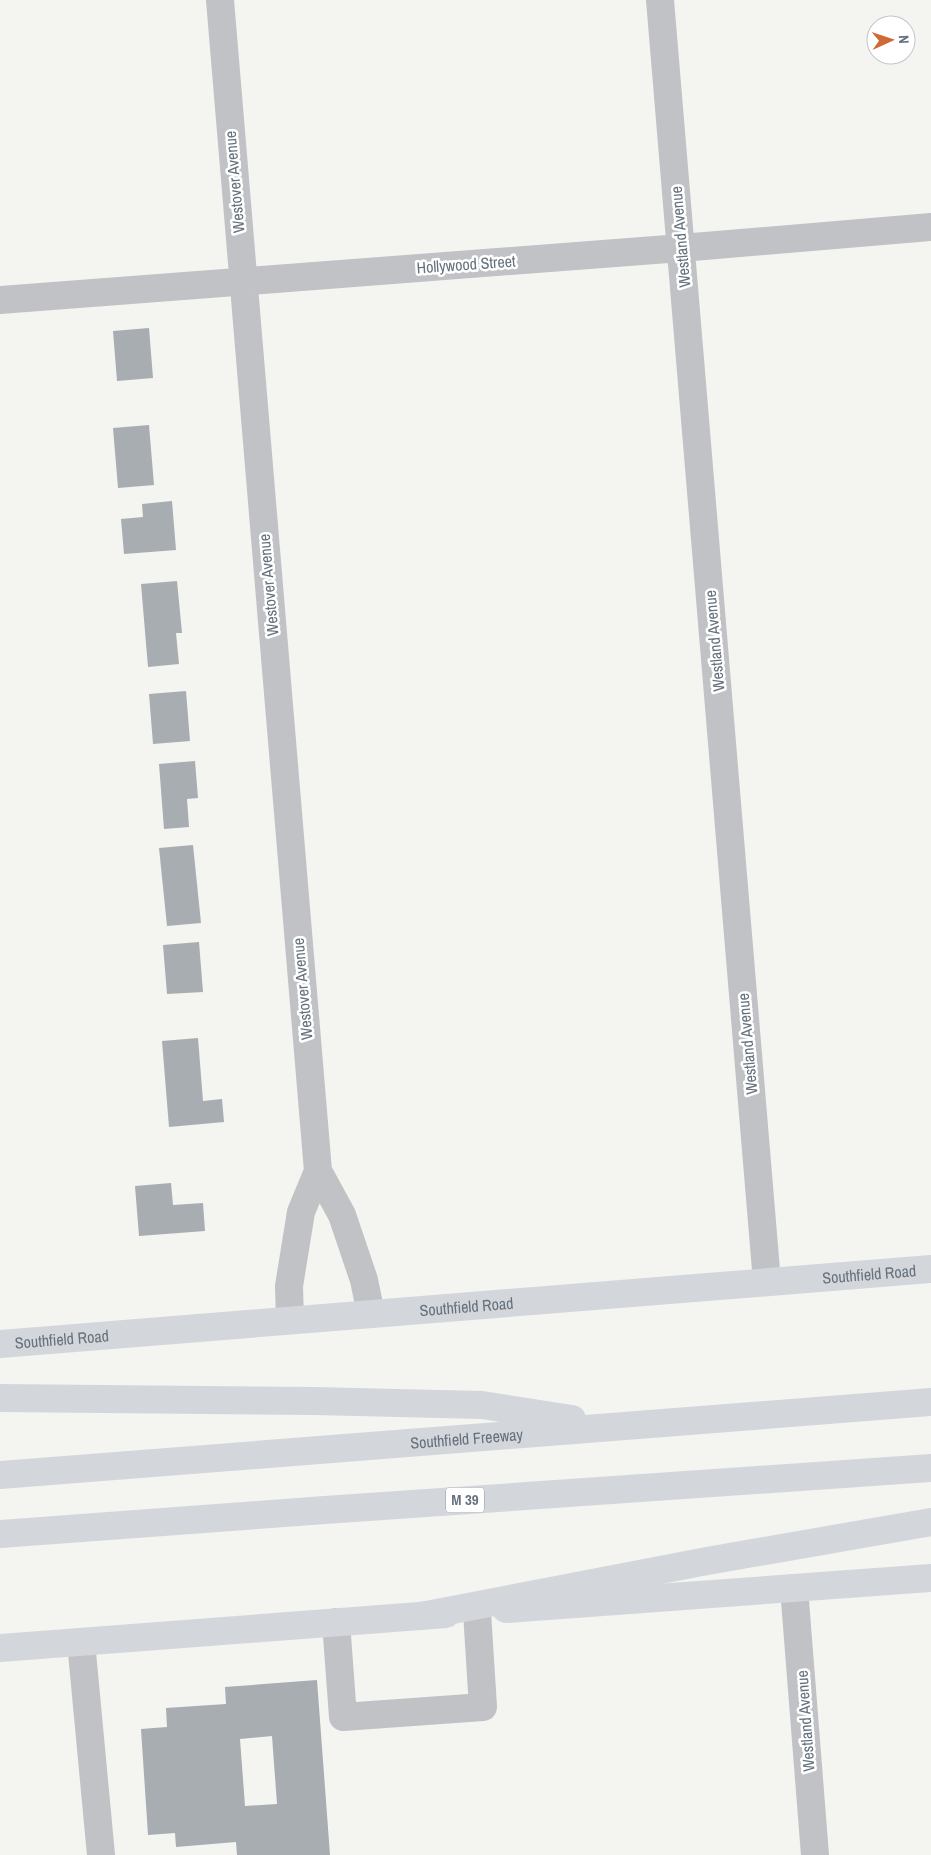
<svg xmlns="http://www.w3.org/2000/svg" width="931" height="1855" viewBox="0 0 931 1855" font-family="'Archivo Narrow',sans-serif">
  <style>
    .building { fill: #a8adb2; fill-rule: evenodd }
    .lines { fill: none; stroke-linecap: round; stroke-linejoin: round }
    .minor { stroke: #c0c2c5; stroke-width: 28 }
    .major { stroke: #d3d7db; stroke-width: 28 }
    .highway { stroke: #d3d7db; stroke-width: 28 }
    .labels { text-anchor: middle; stroke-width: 5; stroke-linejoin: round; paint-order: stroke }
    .shield { fill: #fff; stroke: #949ca5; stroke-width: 1 }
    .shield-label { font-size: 15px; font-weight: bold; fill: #66717e }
    .street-label { font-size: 16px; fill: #66717e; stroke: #fff }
  </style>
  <rect width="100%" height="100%" fill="#f4f4f1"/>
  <!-- building -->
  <path class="building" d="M149 328 153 378 117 381 113 331Z
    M149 425 154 485 118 488 113 428Z
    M172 501 176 550 124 554 121 519 143 517 142 504Z
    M177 581 182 633H176L179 664 148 667 141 584Z
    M186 691 190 741 153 744 149 694Z
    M195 761 198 798 187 799 189 827 164 829 159 764Z
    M193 845 201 923 167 926 159 848Z
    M199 942 203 992 167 994 163 945Z
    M198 1038 203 1101 222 1099 224 1122 169 1127 162 1041Z
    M171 1183 173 1205 203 1203 205 1231 139 1236 135 1186Z
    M317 1680 330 1855H237L236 1842 176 1847 175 1833 148 1835 141 1729 167 1727 166 1708 226 1704 225 1687ZM272 1736 277 1804 245 1806 240 1739Z"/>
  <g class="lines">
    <!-- minor -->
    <path class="minor" d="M220 0 318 1171 342 1215 364 1280 371 1314
      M660 0 767 1282
      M0 300 681 248 931 227
      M290 1320 289 1286 301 1212 318 1171
      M794 1588 815 1855
      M336 1622 343 1717 483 1707 477 1612
      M81 1642 101 1855"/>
    <!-- major -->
    <g class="major">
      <path id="s1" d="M0 1344 931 1269"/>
      <path d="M506 1609 931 1578"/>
      <path d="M0 1648 446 1614"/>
    </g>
    <!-- highway -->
    <g class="highway">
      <path d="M0 1398 314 1401 482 1405 572 1419"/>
      <path id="s2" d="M0 1475 931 1402"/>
      <path d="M0 1534 325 1510 931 1468"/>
      <path d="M421 1616 707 1561 931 1522"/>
    </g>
  </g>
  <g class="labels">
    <!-- shield labels -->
    <rect class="shield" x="446" y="1487.5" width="38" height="25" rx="4"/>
    <g class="shield-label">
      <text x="465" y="1505">M 39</text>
    </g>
    <!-- street labels -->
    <g class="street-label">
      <text transform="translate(234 182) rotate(-95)" y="6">Westover Avenue</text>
      <text transform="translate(680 237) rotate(-95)" y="6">Westland Avenue</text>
      <text transform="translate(466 264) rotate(-4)" y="6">Hollywood Street</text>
      <text transform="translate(268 585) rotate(-95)" y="6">Westover Avenue</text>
      <text transform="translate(714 641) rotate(-95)" y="6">Westland Avenue</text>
      <text transform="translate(302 989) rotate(-95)" y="6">Westover Avenue</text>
      <text transform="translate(747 1044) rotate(-95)" y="6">Westland Avenue</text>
      <text dy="6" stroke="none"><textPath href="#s1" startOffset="872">Southfield Road</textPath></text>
      <text dy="6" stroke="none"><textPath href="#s1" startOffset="468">Southfield Road</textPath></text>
      <text dy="6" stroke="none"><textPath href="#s1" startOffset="62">Southfield Road</textPath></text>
      <text dy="6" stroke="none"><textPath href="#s2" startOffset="468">Southfield Freeway</textPath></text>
      <text transform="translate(805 1721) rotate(-94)" y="6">Westland Avenue</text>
    </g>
  </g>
  <!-- north arrow -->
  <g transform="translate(891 40) rotate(87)"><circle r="24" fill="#ffffff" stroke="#c2c6cb"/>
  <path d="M0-4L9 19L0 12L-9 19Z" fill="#cf6936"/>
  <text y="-8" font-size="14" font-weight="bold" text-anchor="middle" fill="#66717e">N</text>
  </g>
</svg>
